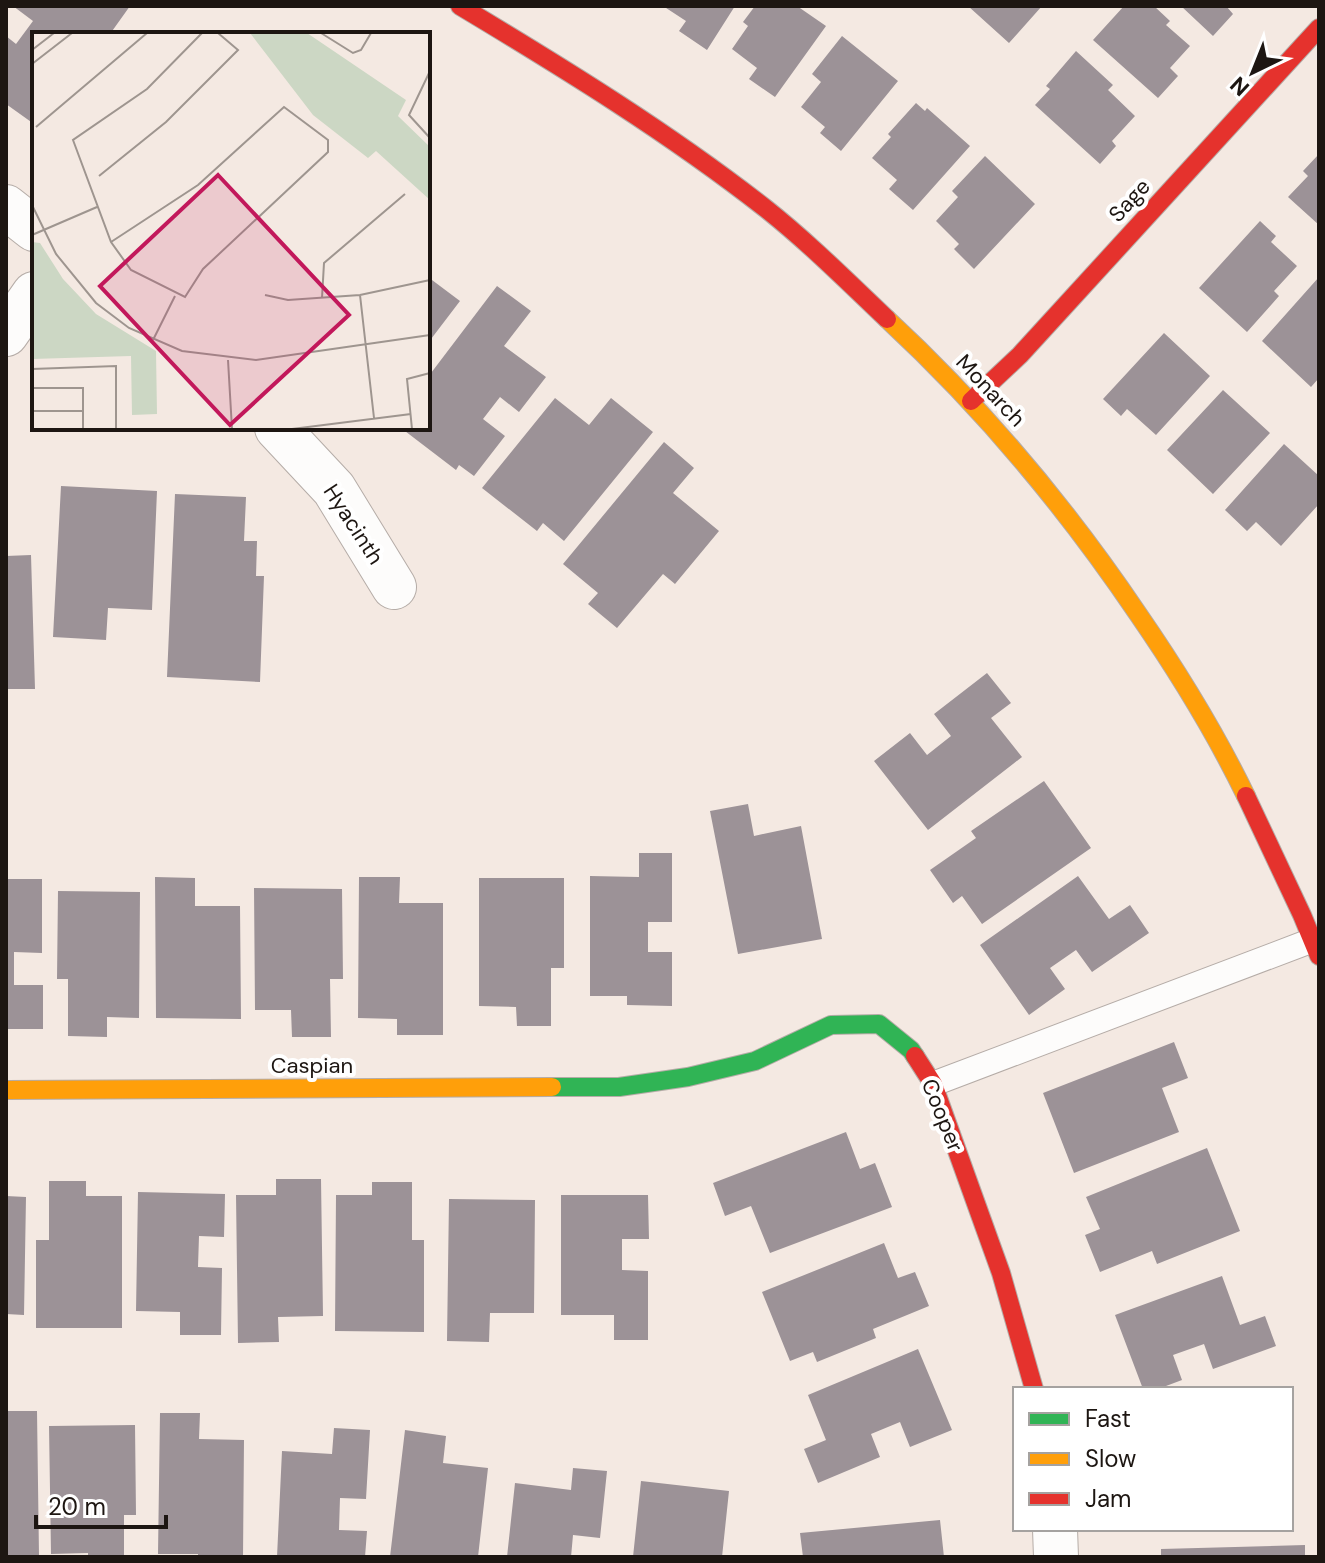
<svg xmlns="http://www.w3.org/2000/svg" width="1325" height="1563" viewBox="0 0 1325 1563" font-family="'DM Sans',sans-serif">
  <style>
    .building { fill: #9c9297 }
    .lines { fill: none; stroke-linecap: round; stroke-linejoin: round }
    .lane-casing { stroke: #b5aca7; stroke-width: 26 }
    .street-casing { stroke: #b5aca7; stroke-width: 46 }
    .fast-casing { stroke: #b5aca7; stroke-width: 20 }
    .slow-casing { stroke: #b5aca7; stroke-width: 20 }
    .jam-casing { stroke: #b5aca7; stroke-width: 20 }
    .lane { stroke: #fdfcfb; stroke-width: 24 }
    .street { stroke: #fdfcfb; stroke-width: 44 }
    .fast { stroke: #30b455; stroke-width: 18 }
    .slow { stroke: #ff9f0a; stroke-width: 18 }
    .jam { stroke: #e5322d; stroke-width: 18 }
    .labels { text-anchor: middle; stroke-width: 8; stroke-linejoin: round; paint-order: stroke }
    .street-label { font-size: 22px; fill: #1d1612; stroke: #fff }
    .inset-road { fill: none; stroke: #9e958f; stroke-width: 2 }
    .view { fill: #c2185b; fill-opacity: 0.15; stroke: #c2185b; stroke-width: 4 }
    .inset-edge { fill: none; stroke: #1d1612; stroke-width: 4 }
  </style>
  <rect width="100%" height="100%" fill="#f4e9e2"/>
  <!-- building -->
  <path class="building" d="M13 6H130L110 34H34V124L6 104V36L16 44 33 21Z
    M663 6H735L707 50 679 31 686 21Z
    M755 6H797L826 26 775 97 749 79 757 68 732 49 748 26 743 22Z
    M968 6H1042L1009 43Z
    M1124 6H1154L1170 21 1166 25 1190 46 1170 68 1178 76 1158 98 1093 40Z
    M1181 6H1228L1227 7 1233 14 1213 36Z
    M842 36 898 81 841 151 820 133 825 127 801 107 821 82 812 74Z
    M1076 51 1113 85 1108 90 1135 116 1112 141 1116 146 1100 164 1035 105 1050 89 1046 86Z
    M916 103 925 111 927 108 970 146 913 210 889 189 897 180 872 158 891 137 888 134Z
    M1319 154V225L1288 197 1308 176 1303 171Z
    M985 156 1035 204 974 269 954 249 959 244 936 221 958 197 952 191Z
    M1260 221 1276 236 1271 242 1297 266 1274 291 1279 296 1247 332 1199 288Z
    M428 277 460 301 428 343Z
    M1319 277V378L1311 387 1262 341Z
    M497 286 531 311 504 346 546 377 519 412 500 397 483 419 505 436 474 476 459 465 456 470 401 428H428V377Z
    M1164 333 1210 376 1156 435 1127 409 1121 416 1103 399Z
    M1223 390 1270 433 1213 494 1167 450Z
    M555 398 589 425 611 398 653 432 564 541 543 523 537 531 482 488Z
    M664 442 694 468 673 493 719 531 675 584 663 574 617 628 588 604 598 593 563 564Z
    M1284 444 1319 476V504L1281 546 1256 522 1247 531 1225 510Z
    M61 486 157 491 152 610 108 608 106 640 53 637Z
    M175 494 246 497 244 541H257L256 576H264L260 682 167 677Z
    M31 555 35 689H6V556Z
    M987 673 1011 703 991 718 1022 757 928 830 874 761 910 733 927 755 951 736 934 714Z
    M1044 781 1091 848 982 924 962 896 953 903 930 870 976 838 971 831Z
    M748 804 754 836 801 826 822 939 738 954 710 811Z
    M639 853H672V922H648V952H672V1006L627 1005V996H590V876L639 877Z
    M1078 876 1109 919 1130 905 1149 933 1092 972 1076 950 1050 968 1065 989 1029 1015 980 945Z
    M155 877 195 878V906H240L241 1019 156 1018Z
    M359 877H400L399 903H443V1035H397V1019L358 1018Z
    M479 878H564V968H551V1026H517L516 1007 479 1006Z
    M6 879H42V953L14 952V985H43V1029H6Z
    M254 888 342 889 343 979H330L331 1037H292L291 1010H255Z
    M58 891 140 892 139 1018 107 1017V1037L68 1036V979H57Z
    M1174 1042 1188 1078 1162 1088 1179 1132 1074 1173 1043 1093Z
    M846 1132 860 1169 875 1163 892 1207 770 1253 751 1206 725 1216 713 1183Z
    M1207 1148 1240 1231 1157 1264 1152 1251 1100 1272 1085 1235 1100 1229 1086 1197Z
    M276 1179H321L323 1316 278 1317 279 1342 238 1343 236 1195H276Z
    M49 1181H86V1196H122V1328H36V1240H49Z
    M372 1182H412V1240H424V1332L335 1331 336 1195H372Z
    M138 1192 225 1194 224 1237 199 1236 198 1267 222 1268 221 1335H180V1312L136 1311Z
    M561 1195H648L649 1239H622V1270L648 1271V1340H614V1315H561Z
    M6 1196 26 1197 24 1315 6 1314Z
    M449 1199 535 1200 534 1313H490L489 1342 447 1341Z
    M884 1243 898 1278 915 1272 929 1306 873 1329 876 1338 817 1362 813 1352 790 1361 762 1292Z
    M1222 1276 1240 1325 1265 1316 1276 1346 1213 1369 1204 1344 1173 1355 1182 1380 1158 1389H1143L1115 1315Z
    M918 1349 952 1430 910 1447 900 1422 871 1434 880 1457 818 1483 804 1449 826 1440 808 1395Z
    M6 1411H37L39 1556 6 1557Z
    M160 1413H200L199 1439 244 1440 243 1557H198V1554H158Z
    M135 1425 136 1515H124V1557H88V1553L51 1554 49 1426Z
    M334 1428 370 1430 366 1499 340 1498 339 1530 367 1531 365 1557H277L282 1451 332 1454Z
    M405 1430 446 1436 443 1463 488 1468 478 1557H390Z
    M573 1468 607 1471 600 1538 573 1535 571 1557H507L515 1483 571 1490Z
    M641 1481 729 1491 722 1557H633Z
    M940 1520 944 1557H803L800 1533Z
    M1305 1545V1557H1161V1549Z"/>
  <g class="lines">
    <defs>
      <path id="lane" d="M933 1084 1313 940"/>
      <path id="street" d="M6 207 34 229
        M6 334 34 294
        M277 428 334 489 394 587
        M1055 1529 1056 1557"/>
      <path id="fast" d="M552 1087H619L688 1077 755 1061 831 1025 879 1024 911 1050 915 1056"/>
      <path id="slow" d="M887 319C982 407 1065 506 1138 614 1178 672 1215 732 1246 796
        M6 1090 552 1087"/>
      <path id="jam" d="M460 6C565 69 669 133 765 208 808 242 847 281 887 319
        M971 401 1020 355 1319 28
        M1246 796 1302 915 1319 956
        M915 1056 933 1084 1001 1273 1034 1389"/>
    </defs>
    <!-- lane casing -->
    <use href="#lane" class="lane-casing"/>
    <!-- street casing -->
    <use href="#street" class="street-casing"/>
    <!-- fast casing -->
    <use href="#fast" class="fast-casing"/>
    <!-- slow casing -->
    <use href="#slow" class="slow-casing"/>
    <!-- jam casing -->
    <use href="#jam" class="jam-casing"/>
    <!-- lane -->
    <use href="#lane" class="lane"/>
    <!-- street -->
    <use href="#street" class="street"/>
    <!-- fast -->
    <use href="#fast" class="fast"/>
    <!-- slow -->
    <use href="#slow" class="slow"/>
    <!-- jam -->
    <use href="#jam" class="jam"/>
  </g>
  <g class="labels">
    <!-- street labels -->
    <g class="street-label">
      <text transform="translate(1129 200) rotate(-48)" y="8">Sage</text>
      <text transform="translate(991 390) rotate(47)" y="8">Monarch</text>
      <text transform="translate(354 524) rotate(57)" y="8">Hyacinth</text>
      <text x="312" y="1073">Caspian</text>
      <text transform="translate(943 1115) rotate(68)" y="8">Cooper</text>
    </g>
  </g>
  <!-- overview -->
  <g transform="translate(32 32)">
    <rect width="398" height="398" fill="#f4e9e2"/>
    <path d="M218 1H275L374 68 366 84 398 115V168L344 119 336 126 281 83ZM0 210 8 211 31 247 64 282 124 319 125 382 100 383 99 324 0 327Z" fill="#ccd7c4"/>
    <path class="inset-road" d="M289 1 321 21 329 18 339 1M0 18 22 1M0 32 40 1M398 39 377 83 398 106M4 95 115 1M67 144 134 90 206 18 186 1M0 173 24 222 64 271 97 296 150 319 224 328 398 303M0 203 65 175M79 210 166 153 252 75 296 108V120L171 237 153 265 99 238 79 210 41 108 115 57 170 1M233 263 256 268 328 263 398 248M328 263 342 386M290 266 292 231 373 162M121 308 143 264M196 328 200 397M0 337 84 334V397M0 356H51V397M0 379H51M260 397 379 382M380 397 375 347 398 341"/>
    <path class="view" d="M186 143 317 283 198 393 68 254Z"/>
    <rect width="398" height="398" class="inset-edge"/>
  </g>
  <!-- border -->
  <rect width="1325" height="1563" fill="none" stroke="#1d1612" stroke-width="16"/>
  <!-- legend -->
  <rect x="1013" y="1387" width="280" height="144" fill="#ffffff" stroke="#a5a2a0" stroke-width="2"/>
  <rect x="1029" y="1413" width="40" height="12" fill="#30b455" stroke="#a5a2a0" stroke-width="2"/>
  <text x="1085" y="1427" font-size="24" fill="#1d1612">Fast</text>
  <rect x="1029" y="1453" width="40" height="12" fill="#ff9f0a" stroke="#a5a2a0" stroke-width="2"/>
  <text x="1085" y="1467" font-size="24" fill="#1d1612">Slow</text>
  <rect x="1029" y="1493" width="40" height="12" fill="#e5322d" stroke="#a5a2a0" stroke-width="2"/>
  <text x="1085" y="1507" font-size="24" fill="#1d1612">Jam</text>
  <!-- north arrow -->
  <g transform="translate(1253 72) rotate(223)" stroke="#ffffff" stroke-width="6" paint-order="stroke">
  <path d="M0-6L14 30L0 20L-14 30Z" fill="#1d1612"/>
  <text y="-12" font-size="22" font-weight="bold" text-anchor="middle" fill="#1d1612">N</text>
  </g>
  <!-- scale -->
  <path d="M36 1515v12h130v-12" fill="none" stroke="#1d1612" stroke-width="4"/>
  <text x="48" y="1515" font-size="24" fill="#1d1612" stroke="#ffffff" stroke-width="6" paint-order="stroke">20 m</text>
</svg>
